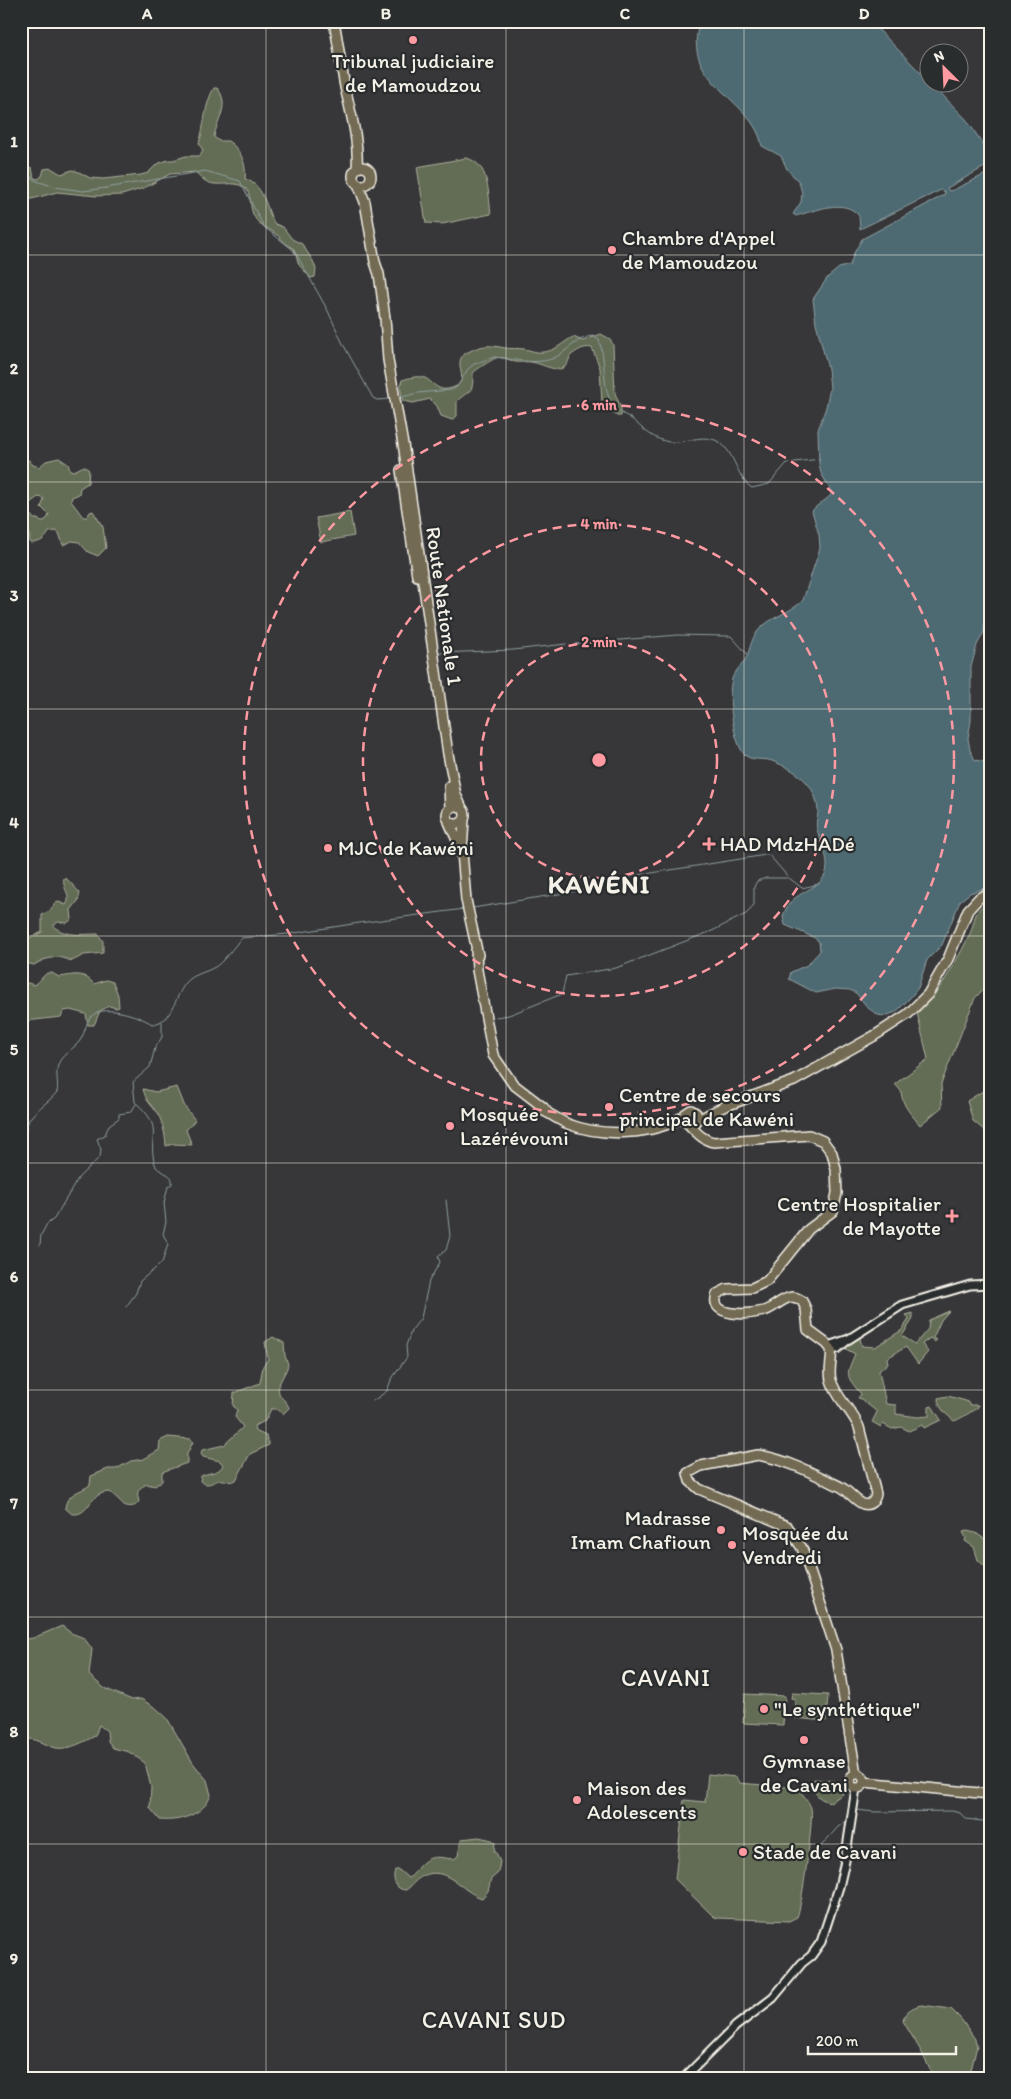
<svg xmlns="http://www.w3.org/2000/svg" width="1011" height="2099" viewBox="0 0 1011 2099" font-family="Itim,sans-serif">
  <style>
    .green { fill: #636d54; stroke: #acaf9e }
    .water { fill: #4e6a73; stroke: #90a0a2 }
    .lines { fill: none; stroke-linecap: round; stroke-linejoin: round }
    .stream { stroke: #90a0a2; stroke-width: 1 }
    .minor-casing { stroke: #f4f1e8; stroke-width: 11 }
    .major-casing { stroke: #f4f1e8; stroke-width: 12 }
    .minor { stroke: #2a2d2e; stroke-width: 7 }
    .major { stroke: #736b52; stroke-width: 9 }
    .grid { fill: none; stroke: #f4f1e8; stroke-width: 1; stroke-opacity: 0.55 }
    .ring { fill: none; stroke: #ff9aa2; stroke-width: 2.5; stroke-dasharray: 9 6 }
    .poi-dot { fill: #ff9aa2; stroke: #2a2d2e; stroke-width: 2 }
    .labels { text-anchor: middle; stroke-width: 4.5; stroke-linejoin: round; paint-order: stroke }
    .poi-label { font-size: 21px; fill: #f4f1e8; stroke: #2a2d2e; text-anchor: start }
    .street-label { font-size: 21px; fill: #f4f1e8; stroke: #2a2d2e }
    .quarter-label { font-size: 24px; letter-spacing: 1px; fill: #f4f1e8; stroke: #2a2d2e }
    .district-label { font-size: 26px; font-weight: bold; letter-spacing: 1px; fill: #f4f1e8; stroke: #2a2d2e }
    .centre { fill: #ff9aa2; stroke: #2a2d2e; stroke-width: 2.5 }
    .ring-label { font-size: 15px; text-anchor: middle; font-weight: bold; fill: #ff9aa2; stroke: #2a2d2e; stroke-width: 4.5; stroke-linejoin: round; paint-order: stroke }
    .neatline { fill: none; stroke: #f4f1e8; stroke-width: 2 }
    .grid-label { font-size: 16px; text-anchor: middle; font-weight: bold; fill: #f4f1e8 }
  </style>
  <rect width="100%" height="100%" fill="#373639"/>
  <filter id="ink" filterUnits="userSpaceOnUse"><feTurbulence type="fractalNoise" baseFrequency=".02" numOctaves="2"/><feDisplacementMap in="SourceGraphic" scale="10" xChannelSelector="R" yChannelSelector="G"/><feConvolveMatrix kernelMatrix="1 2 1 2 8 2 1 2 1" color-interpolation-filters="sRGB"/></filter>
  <g filter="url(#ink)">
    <!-- green -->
    <path class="green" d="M214 88H217C231 104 217 120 214 137L219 141H228C241 149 247 165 245 179 266 186 265 209 275 224L283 227 292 239 302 244 313 261 316 269 315 277 311 278 299 265 294 249C282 242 282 238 273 232 264 226 257 224 253 214 249 205 252 194 245 188 233 179 220 188 207 182 203 180 199 175 195 172L170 174 144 188 122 195 96 196 57 192 32 199 21 197V165L32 168 34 178 38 179 42 176 44 169 51 168 61 174 72 170 79 172 90 178 103 179 141 175 148 173 157 164 168 160H173L186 156H200L203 151 199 143C205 125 204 105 214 88Z
      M466 158C490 163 488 194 491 214L442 224 426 223 417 167Z
      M601 334 610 339 613 345 615 393 621 408V416H617L602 405 600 368 592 348C583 346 577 351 570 356 565 380 546 364 531 362 526 361 520 363 515 362 509 360 503 356 496 358 491 360 477 369 473 373 473 395 471 388 457 401V416L452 420 441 416 437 406 430 399 413 403 403 401 400 387 402 380C410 378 417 375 425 378 433 382 437 391 448 389 477 383 447 362 468 352 484 344 489 345 505 348 511 349 518 348 524 349 530 350 537 353 543 352 556 351 563 342 573 337L583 341Z
      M59 458 68 464 70 470 74 471 84 466 89 470 88 483 80 488 79 494 72 497 71 501 83 517H87L90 512 93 511 103 527 106 548 98 556 88 552 79 542 72 541 63 545 59 533 56 531 49 532C45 540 39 543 30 543L29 531 21 526 23 513 30 514 34 519H38L41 522 47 519 49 515 41 507 44 500 43 498 38 497 27 505 21 503 23 463 29 460 33 465 39 467 46 461Z
      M350 512 354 536 321 542 316 518Z
      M64 878H66L80 893 78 901 71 910 72 919 67 923 58 922 53 926C65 937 84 934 98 934L103 941V953L84 955 72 961 59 957 51 958 43 960 34 965 21 962V938L28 939 42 932V915L51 910 55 903 59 902 66 905C73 895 61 888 64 878Z
      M990 901V982L975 998 941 1084 942 1107 920 1125C911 1114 902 1106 901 1091L895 1084 928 1059 917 1013C938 996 957 960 969 936 976 921 972 910 990 901Z
      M47 973H52L59 977C75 975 82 971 94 984L106 980 113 982 118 995 119 1007 116 1008 109 1006 100 1011 94 1025H88L86 1014 70 1010 64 1011 61 1017 26 1021 24 1018C24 1006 21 996 21 984L28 983 34 985Z
      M177 1087 185 1107 195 1120 186 1130 192 1145 173 1144 166 1146C165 1134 163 1120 155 1110 147 1100 147 1102 143 1089L156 1092Z
      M986 1089 990 1091V1135L973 1121 967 1101Z
      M949 1311 941 1320 933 1338 936 1340 935 1342 930 1338 922 1344 928 1352 918 1364 906 1347 887 1358 888 1363 879 1371 886 1404 896 1405V1414L918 1417 929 1416V1407L932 1406 941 1420 924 1428 922 1425 909 1431 901 1427 892 1429 883 1424 881 1427 872 1422 877 1412 861 1399 858 1398 861 1394C846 1376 845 1376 855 1354L846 1349 847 1343 859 1335 862 1346 875 1347 902 1330 909 1319 906 1315 913 1313V1319L902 1336 915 1344 928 1329 929 1320Z
      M273 1337 284 1343 285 1356 288 1364C287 1373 276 1383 279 1393 281 1399 287 1401 289 1408L283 1414 276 1409H271L265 1421 254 1426 255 1431 266 1436 269 1445 250 1454 236 1480C230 1483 230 1481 224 1480 215 1478 210 1489 200 1481L201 1476C208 1472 219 1474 223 1465L220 1461 203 1457 201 1454 202 1450 224 1445 243 1427 235 1417 237 1409 233 1406 234 1393 260 1383 263 1366 268 1359 265 1342Z
      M948 1396 966 1401 971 1405H978V1407C974 1410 959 1420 954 1421 947 1415 938 1408 938 1398Z
      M168 1437 191 1439 193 1442 187 1454V1463L162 1472V1481L155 1486 147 1484C138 1488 136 1492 139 1501 136 1507 132 1507 125 1506 120 1501 116 1497 110 1492 88 1492 91 1516 72 1514L65 1508C66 1493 81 1492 90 1485L91 1476 108 1469H116L131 1461 144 1459 159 1450 160 1441Z
      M967 1531 976 1533 990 1543V1575L988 1569 978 1560 974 1547 965 1541 966 1538 963 1532Z
      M62 1626 71 1633 84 1638 92 1649 89 1675 104 1688 132 1700 141 1699 156 1708 167 1718 193 1763 207 1780 211 1795C204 1815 179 1822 160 1820L150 1808 151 1787 145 1763 129 1752 113 1748 108 1741 107 1731 99 1725 95 1736C83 1742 70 1750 56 1748 43 1745 36 1736 21 1740V1640L33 1638Z
      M792 1693 828 1695 826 1721 794 1718 795 1699 791 1698Z
      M745 1694 785 1696 783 1725 743 1723Z
      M708 1774 736 1777 739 1783 798 1788C802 1794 809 1801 811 1808 814 1816 802 1907 797 1917L789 1921 717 1918 713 1916 675 1879 684 1800 705 1802Z
      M814 1779 835 1781V1785H840L843 1794 830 1802C817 1799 812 1792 814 1779Z
      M479 1837 492 1840 495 1842 494 1851 496 1852 500 1862 498 1873 491 1879 488 1891 482 1898C461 1892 446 1863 421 1877 415 1880 412 1886 406 1890 395 1890 392 1879 395 1870H399L408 1878C414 1875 415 1871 419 1866 431 1853 440 1858 454 1859L458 1856 461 1839Z
      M921 2005 951 2009 961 2019 975 2039 977 2046 969 2078H934L921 2051 903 2021C904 2012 912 2007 921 2005Z"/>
    <!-- water -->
    <path class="water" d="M700 21H870L966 119 981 141 990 161V164L947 188 949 191 953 190 990 172V588L985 612 984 632 977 645 971 667V721L968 738 970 750 975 760 990 763V886L970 893 960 901 942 945 927 960 918 988 911 997 896 1012 884 1016 878 1015 868 1008 856 993 850 990 836 989 816 993 789 979 791 972 807 965 820 951 819 942 815 938 785 925 783 917C790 887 826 893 827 866 827 852 820 842 817 829 815 823 818 817 818 811 816 783 796 770 772 761 764 758 753 761 746 756 733 745 727 695 732 679 734 671 741 667 745 660 750 652 750 641 757 632 768 617 792 613 803 600L820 548 819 535 812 511C818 503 827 501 832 493L821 473 819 464 818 430 826 407 830 388 828 369 816 323 813 299 828 277 839 268 850 265 854 253 862 239 944 195 945 192 941 190 860 229 859 216C845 197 814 211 796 216L793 214 801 202 802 193 799 182 787 169 781 156 762 146C753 97 679 84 700 21Z"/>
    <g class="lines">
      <!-- stream -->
      <path class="stream" d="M21 167 34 180 55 187 83 191 106 188 205 171 240 181 264 227 292 249 298 257 328 311 343 344 373 398 377 400 390 399
        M399 398 417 393 451 390 457 387 468 369 474 364 494 357C513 359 539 366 556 357 569 350 577 337 593 336L599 340 601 347C606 365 602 392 614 407 619 413 627 415 633 420 644 430 653 439 669 442 683 444 700 434 715 440 735 448 735 477 752 488L769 484 787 463 820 459
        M575 644 677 635 727 636H731L748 655
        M439 653 513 650 566 644
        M473 908 602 887 632 876 766 855H769L789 878 802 888 819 884
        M496 1017 509 1015 562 994 566 976 616 968 712 931 746 914 751 909 754 904V887L757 881 766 878H787
        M21 1142C27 1134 25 1125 31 1117 38 1107 50 1102 57 1092 59 1083 55 1074 58 1065 61 1055 72 1050 79 1042 85 1034 85 1025 90 1018 101 1002 140 1016 152 1024 173 1022 174 998 185 984 192 974 205 973 215 967 221 964 236 945 241 938L288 934 359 923 464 909
        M40 1245 41 1235 47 1224 54 1219 79 1177 100 1157 101 1149 97 1139 105 1135 109 1125 119 1118V1114L131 1112 136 1104
        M126 1307 136 1293 140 1281 162 1263 168 1244 163 1234 166 1222 164 1203 168 1186 172 1184C174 1173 162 1174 156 1167 145 1137 167 1129 135 1102L133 1082 150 1067 155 1048 162 1037V1022
        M373 1401 387 1391 391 1380 407 1357 406 1346 411 1331 421 1318 429 1281 440 1262 438 1257 446 1250 450 1236 446 1200
        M856 1810 875 1812 952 1811 960 1813 966 1819 990 1822
        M821 1846 838 1827 845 1822 850 1809"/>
      <defs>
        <path id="minor" d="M849 1339 834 1344 831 1348 837 1349 849 1339 902 1305 970 1285 990 1284
          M684 2078 736 2026 773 1998 802 1963 811 1956 821 1942 839 1887 845 1861 856 1788"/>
        <path id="major" d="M334 21C338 43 341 65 345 87 351 114 359 141 357 168
          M353 176a9 9 0 1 1 18 0a9 9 0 1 1-18 0Z
          M358 184 365 202 375 262 379 274 385 318 388 360 404 450 448 754 456 795 462 808
          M401 470 417 576
          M449 786 450 809
          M447 815a9 9 0 1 1 18 0a9 9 0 1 1-18 0Z
          M464 820 462 852 466 900 478 955
          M449 822 460 847
          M476 950 477 970 493 1055 513 1084 543 1107 548 1113
          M544 1111C552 1115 560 1121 568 1124 602 1137 653 1136 684 1116
          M697 1120 723 1107 794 1081 874 1036 908 1014 928 994 948 959 968 910 979 898 990 892
          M691 1124 696 1122V1113L691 1110 685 1114V1121C694 1129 701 1140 714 1142L809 1135 823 1141 832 1153 836 1169 837 1193 833 1211 809 1229 767 1281 752 1288 727 1289 717 1294C708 1319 751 1314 764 1311 774 1308 782 1298 792 1297 796 1297 799 1299 802 1301L806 1309 808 1330 827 1344 831 1349C833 1360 828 1369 831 1380 836 1398 852 1410 859 1427L876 1494C875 1501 870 1506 863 1504 855 1501 849 1491 841 1487 815 1474 788 1460 758 1455L701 1466 688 1473 690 1481 699 1489 787 1526 802 1548 836 1650 856 1774
          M850 1781a7 7 0 1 1 14 0a7 7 0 1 1-14 0Z
          M864 1782 990 1794"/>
      </defs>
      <!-- minor casing -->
      <use href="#minor" class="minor-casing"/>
      <!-- major casing -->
      <use href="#major" class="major-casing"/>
      <!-- minor -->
      <use href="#minor" class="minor"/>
      <!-- major -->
      <use href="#major" class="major"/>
    </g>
  </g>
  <!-- grid -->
  <path class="grid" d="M266 21V2078M506 21V2078M744 21V2078M21 255H990M21 482H990M21 709H990M21 936H990M21 1163H990M21 1390H990M21 1617H990M21 1844H990"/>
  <!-- distance rings -->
  <g class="ring">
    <circle cx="599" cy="760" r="118"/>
    <circle cx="599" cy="760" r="236"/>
    <circle cx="599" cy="760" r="355"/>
  </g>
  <!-- markers -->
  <g class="poi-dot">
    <circle cx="413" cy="40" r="5"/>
    <circle cx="612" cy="250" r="5"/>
    <path d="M706.5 836.5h5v5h5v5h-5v5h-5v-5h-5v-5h5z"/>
    <circle cx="328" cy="848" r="5"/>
    <circle cx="609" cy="1107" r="5"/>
    <circle cx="450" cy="1126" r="5"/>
    <path d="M949.5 1208.5h5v5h5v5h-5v5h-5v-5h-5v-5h5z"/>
    <circle cx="721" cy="1530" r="5"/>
    <circle cx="732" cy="1545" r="5"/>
    <circle cx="764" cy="1709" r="5"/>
    <circle cx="804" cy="1740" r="5"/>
    <circle cx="577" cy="1800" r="5"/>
    <circle cx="743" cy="1852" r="5"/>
  </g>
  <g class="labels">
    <!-- poi labels -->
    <g class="poi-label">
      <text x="413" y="68" text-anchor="middle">Tribunal judiciaire<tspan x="413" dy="24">de Mamoudzou</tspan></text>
      <text x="622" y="245">Chambre d'Appel<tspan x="622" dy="24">de Mamoudzou</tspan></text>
      <text x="720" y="851">HAD MdzHADé</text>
      <text x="338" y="855">MJC de Kawéni</text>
      <text x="619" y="1102">Centre de secours<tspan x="619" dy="24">principal de Kawéni</tspan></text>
      <text x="460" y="1121">Mosquée<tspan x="460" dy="24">Lazérévouni</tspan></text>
      <text x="941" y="1211" text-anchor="end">Centre Hospitalier<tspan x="941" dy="24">de Mayotte</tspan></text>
      <text x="711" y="1525" text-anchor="end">Madrasse<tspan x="711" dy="24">Imam Chafioun</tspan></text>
      <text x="742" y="1540">Mosquée du<tspan x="742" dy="24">Vendredi</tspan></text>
      <text x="774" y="1716">"Le synthétique"</text>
      <text x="804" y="1768" text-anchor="middle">Gymnase<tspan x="804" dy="24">de Cavani</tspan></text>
      <text x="587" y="1795">Maison des<tspan x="587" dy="24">Adolescents</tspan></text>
      <text x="753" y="1859">Stade de Cavani</text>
    </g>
    <!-- street labels -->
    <g class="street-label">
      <text transform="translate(444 606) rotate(82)" y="7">Route Nationale 1</text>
    </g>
    <!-- quarter labels -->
    <g class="quarter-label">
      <text x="666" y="1686">CAVANI</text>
      <text x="494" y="2028">CAVANI SUD</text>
    </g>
    <!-- district labels -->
    <g class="district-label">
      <text x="599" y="893">KAWÉNI</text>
    </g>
  </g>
  <circle cx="599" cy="760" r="8" class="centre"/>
  <g class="ring-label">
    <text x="599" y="410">6 min</text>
    <text x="599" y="529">4 min</text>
    <text x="599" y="647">2 min</text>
  </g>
  <!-- margin -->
  <rect width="1011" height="2099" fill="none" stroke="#2a2d2e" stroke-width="55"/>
  <!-- north arrow -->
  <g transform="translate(944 68) rotate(336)"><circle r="24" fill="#2a2d2e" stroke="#7b7b78"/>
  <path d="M0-4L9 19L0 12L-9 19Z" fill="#ff9aa2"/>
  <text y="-8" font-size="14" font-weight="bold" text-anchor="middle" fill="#f4f1e8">N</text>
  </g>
  <!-- scale -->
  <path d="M808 2046v8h148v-8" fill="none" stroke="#f4f1e8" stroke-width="2.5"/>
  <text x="816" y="2046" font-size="15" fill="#f4f1e8" stroke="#2a2d2e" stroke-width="4" paint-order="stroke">200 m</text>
  <rect x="28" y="28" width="956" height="2044" class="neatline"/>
  <g class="grid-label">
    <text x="147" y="19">A</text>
    <text x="386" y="19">B</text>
    <text x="625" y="19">C</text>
    <text x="864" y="19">D</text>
    <text x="14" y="147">1</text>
    <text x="14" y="374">2</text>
    <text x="14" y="601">3</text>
    <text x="14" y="828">4</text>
    <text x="14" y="1055">5</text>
    <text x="14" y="1282">6</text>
    <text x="14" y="1509">7</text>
    <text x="14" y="1737">8</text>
    <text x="14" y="1964">9</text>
  </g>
</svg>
